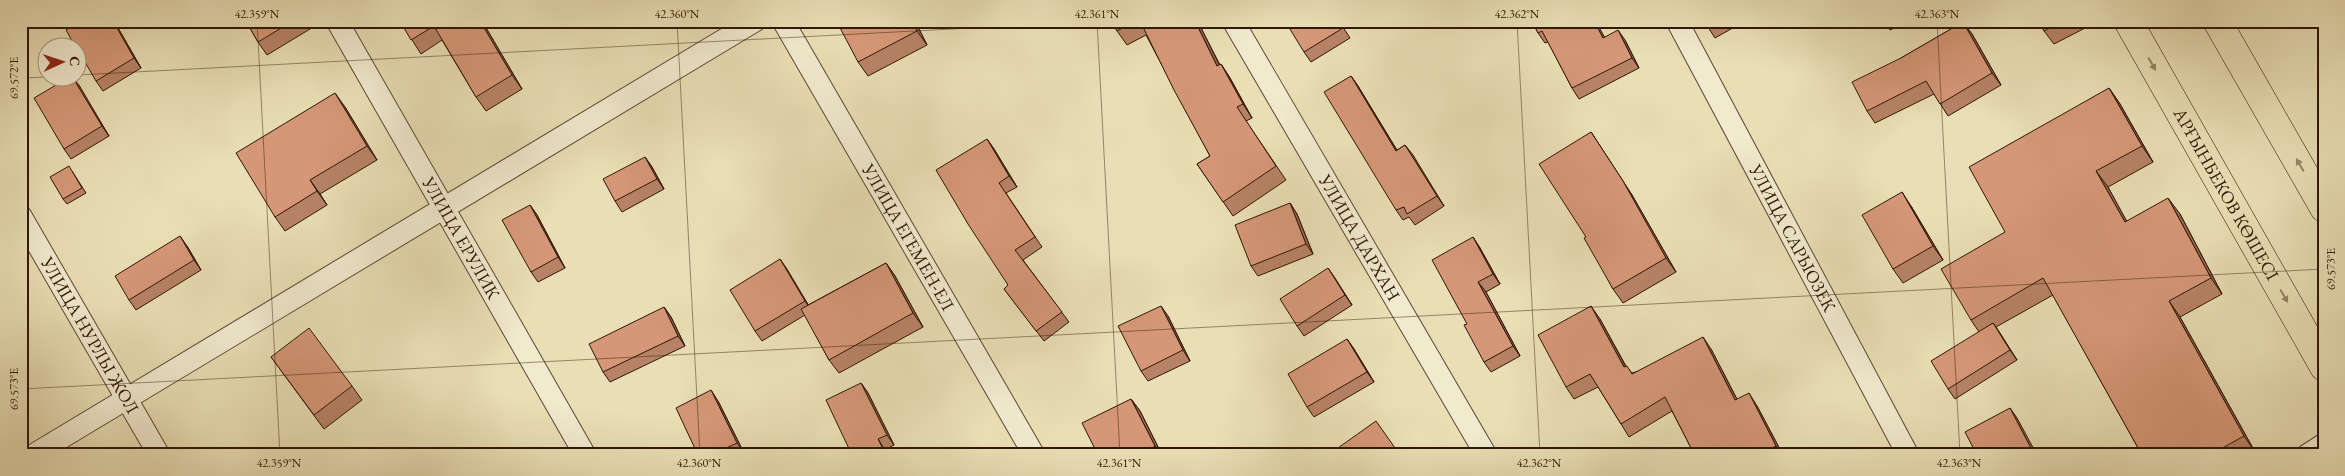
<svg xmlns="http://www.w3.org/2000/svg" width="2345" height="476" viewBox="0 0 2345 476" font-family="'EB Garamond',serif">
  <style>
    .lines { fill: none; stroke-linecap: round; stroke-linejoin: round }
    .minor-casing { stroke: #5e4831; stroke-width: 23 }
    .primary-casing { stroke: #301605; stroke-width: 29 }
    .minor { stroke: #f1eacf; stroke-width: 21 }
    .primary { stroke: #e9deb5; stroke-width: 28 }
    .wall { fill: #b78266; stroke: #301605 }
    .shaded-wall { fill: #956a53; stroke: #301605 }
    .building { fill: #d59777; stroke: #301605 }
    .oneway { fill: #968466 }
    .ticks { fill: none; stroke: #301605; stroke-width: 1; stroke-opacity: 0.45 }
    .labels { text-anchor: middle; stroke-width: 4; stroke-linejoin: round; paint-order: stroke }
    .street-label { font-size: 18px; fill: #301605; stroke: #f1eacf }
    .neatline { fill: none; stroke: #301605; stroke-width: 2 }
    .ticks-label { font-size: 12px; text-anchor: middle; fill: #301605 }
  </style>
  <rect width="100%" height="100%" fill="#e9deb5"/>
  <filter id="stains"><feTurbulence type="fractalNoise" baseFrequency=".004" numOctaves="4"/><feColorMatrix values="0 0 0 0 .2 0 0 0 0 .09 0 0 0 0 .02 0 0 0 .5 -.17"/></filter>
  <radialGradient id="worn" r=".72"><stop offset=".6" stop-color="#630" stop-opacity="0"/><stop offset="1" stop-color="#630" stop-opacity=".3"/></radialGradient>
  <g class="lines">
    <defs>
      <g id="minor">
        <path id="s1" d="M337 21 585 455"/>
        <path id="s2" d="M783 21 1034 455"/>
        <path id="s3" d="M1233 21 1486 455"/>
        <path id="s4" d="M1677 21 1908 455"/>
        <path id="s5" d="M21 216 159 455"/>
        <path d="M33 455 755 21"/>
        <path d="M2307 455 2324 444"/>
      </g>
      <g id="primary">
        <path id="s6" d="M2128 21 2324 367"/>
        <path d="M2217 21 2324 208"/>
      </g>
    </defs>
    <!-- minor casing -->
    <use href="#minor" class="minor-casing"/>
    <!-- primary casing -->
    <use href="#primary" class="primary-casing"/>
    <!-- minor -->
    <use href="#minor" class="minor"/>
    <!-- primary -->
    <use href="#primary" class="primary"/>
  </g>
  <!-- wall -->
  <path class="wall" d="M114 21 141 68 103 91 96 81Z
    M246 21H312L315 26 267 55 258 42Z
    M400 21H482L522 89 486 111 476 97 442 40 421 54Z
    M915 21 927 45 868 76 858 62Z
    M1112 21H1196L1201 28 1220 65 1221 64 1230 78 1252 118 1246 121 1286 180 1233 216 1197 164 1210 156 1146 35 1127 45 1117 31Z
    M1339 21 1350 38 1311 62 1304 52Z
    M1532 21 1604 37 1625 40 1639 68 1579 99 1572 88 1548 42 1545 43 1538 33Z
    M1704 21H1745L1715 38Z
    M1884 21H1910L1890 30Z
    M2039 21H2085L2087 27 2054 44 2044 31Z
    M1963 22 1972 34 2001 85 1948 116 1934 94 1875 123 1867 111 1901 58Z
    M1351 76 1358 86 1397 150 1405 145 1444 206 1415 225 1409 217 1403 220 1396 210Z
    M73 78 109 136 71 159 64 149Z
    M2109 88 2120 104 2153 162 2108 187 2126 221 2180 214 2222 294 2180 317 2255 452 2250 455H2142L2053 295 1996 327 2017 360 1955 399 1948 389 1979 332 1971 320 2005 232Z
    M345 107 377 160 320 194 327 205 285 231 275 217Z
    M1591 132 1632 195 1676 272 1623 303 1613 289 1586 237Z
    M987 139 994 149 1017 187 1006 193 1042 247 1023 260 1069 322 1044 341 1004 289 1008 285Z
    M645 157 652 167 664 189 622 212 615 201Z
    M72 171 86 193 67 204 63 199Z
    M1290 203 1297 214 1313 254 1258 276 1251 266Z
    M530 205 537 215 565 268 538 282 531 272Z
    M1911 206 1943 260 1903 283 1893 269Z
    M1473 237 1480 248 1500 284 1486 292 1520 356 1491 372 1484 362Z
    M187 246 201 270 136 310 129 300Z
    M780 259 808 305 886 263 895 276 923 327 839 373 829 360 805 315 762 341 755 331Z
    M1328 268 1352 305 1304 336 1297 326Z
    M664 307 671 317 685 346 610 382 603 372Z
    M1168 316 1190 361 1148 381 1141 371Z
    M1600 319 1626 366 1632 373 1711 349 1737 399 1757 406 1783 455H1679L1691 448 1672 411 1629 437 1621 424 1598 387 1574 399 1566 387Z
    M1347 339 1354 349 1374 382 1314 417 1307 407Z
    M271 357 352 386 362 400 324 429Z
    M861 383 868 393 894 445 885 450 888 455H852Z
    M1131 399 1140 411 1162 455H1098Z
    M718 401 744 453 740 455H698Z"/>
  <!-- shaded-wall -->
  <path class="shaded-wall" d="M113 21H114L141 68 134 58Z
    M480 21H482L522 89 512 75Z
    M912 21H915L927 45 917 31Z
    M1195 21H1196L1201 28 1227 80 1217 66Z
    M1594 21H1596L1610 48 1603 38Z
    M1963 22 1972 34 2001 85 1992 73Z
    M1618 30 1625 40 1639 68 1632 58Z
    M1221 64 1230 78 1252 118 1243 104Z
    M1351 76 1358 86 1403 161 1396 151Z
    M73 78 79 85 109 136 102 126Z
    M2109 88 2120 104 2153 162 2142 146Z
    M335 93 345 107 377 160 367 146Z
    M1591 132 1632 195 1676 272 1666 258Z
    M987 139 994 149 1017 187 1009 176Z
    M1405 145 1413 155 1444 206 1437 196Z
    M645 157 652 167 664 189 657 179Z
    M2096 171 2108 187 2136 238 2125 222Z
    M310 180 320 194 327 205 317 191Z
    M1902 192 1911 206 1943 260 1933 246Z
    M2168 198 2180 214 2222 294 2211 278Z
    M1290 203 1297 214 1313 254 1306 244Z
    M530 205 537 215 565 268 558 257Z
    M180 236 187 246 201 270 194 260Z
    M1473 237 1480 248 1500 284 1493 274Z
    M780 259 787 269 812 311 805 301Z
    M886 263 895 276 923 327 913 313Z
    M1328 268 1335 278 1352 305 1345 295Z
    M1478 282 1486 292 1520 356 1513 346Z
    M2169 301 2180 317 2255 452 2244 436Z
    M1161 306 1168 316 1190 361 1183 350Z
    M1591 306 1600 319 1633 380 1624 367Z
    M664 307 671 317 685 346 678 336Z
    M1993 323 2000 333 2017 360 2010 350Z
    M1703 337 1711 349 1744 413 1735 400Z
    M1347 339 1354 349 1374 382 1367 372Z
    M861 383 868 393 894 445 887 435Z
    M711 390 718 401 744 453 737 443Z
    M1749 393 1757 406 1783 455 1776 446Z
    M1131 399 1140 411 1162 455 1155 446Z
    M2010 408 2017 418 2037 455H2035L2033 452Z
    M878 439 885 450 888 455H886Z"/>
  <!-- building -->
  <path class="building" d="M80 21H113L134 58 96 81 78 50V48H76L66 30Z
    M246 21H293L258 42Z
    M400 21H480L512 75 476 97 434 26 411 40Z
    M844 21H912L917 31 858 62 838 24Z
    M1112 21H1135L1117 31Z
    M1140 21H1195L1217 66 1221 64 1243 104 1237 107 1276 166 1223 202 1197 164 1210 156 1174 90Z
    M1285 21H1338L1343 28 1304 52Z
    M1532 21H1594L1603 38 1618 30 1632 58 1572 88 1542 31 1538 33Z
    M1704 21H1719L1708 27Z
    M2039 21H2062L2044 31Z
    M1963 22 1992 73 1940 104 1926 81 1867 111 1852 82 1901 58Z
    M1351 76 1396 151 1405 145 1437 196 1407 214 1404 207 1396 210 1324 92Z
    M68 78H73L102 126 64 149 34 98Z
    M2109 88 2142 146 2096 171 2125 222 2168 198 2211 278 2169 301 2244 436 2210 455H2142L2043 278 1971 320 1941 269 2005 232 1969 167Z
    M335 93 367 146 310 180 317 191 275 217 236 153Z
    M1591 132 1623 181 1666 258 1613 289 1584 238 1586 237 1539 164Z
    M987 139 1009 176 999 183 1035 237 1015 250 1062 312 1036 331 1004 289 1008 285 968 224 936 170Z
    M645 157 657 179 615 201 603 179Z
    M69 166 82 188 63 199 50 177Z
    M1902 192 1933 246 1893 269 1862 215Z
    M1290 203 1306 244 1251 266 1235 225Z
    M530 205 558 257 531 272 502 220Z
    M180 236 194 260 129 300 115 276Z
    M1473 237 1493 274 1478 282 1513 346 1484 362 1464 325 1467 324 1432 260Z
    M780 259 805 301 755 331 730 290Z
    M886 263 913 313 829 360 801 309Z
    M1328 268 1345 295 1297 326 1280 299Z
    M1161 306 1183 350 1141 371 1118 326Z
    M1591 306 1624 367 1627 366 1632 374 1703 337 1735 400 1749 393 1776 446 1758 455H1679L1691 448 1665 397 1621 424 1590 374 1566 387 1538 335Z
    M664 307 678 336 603 372 589 344Z
    M1993 323 2010 350 1948 389 1931 361Z
    M309 328 352 386 314 415 271 357Z
    M1347 339 1367 372 1307 407 1288 374Z
    M861 383 887 435 878 439 886 455H852L826 400Z
    M711 390 737 443 724 449 727 455H698L676 408Z
    M1131 399 1155 446 1152 448 1157 455H1098L1082 423Z
    M2010 408 2033 452 2029 455H1977L1965 432Z
    M1376 421 1400 455H1328Z"/>
  <!-- one-way arrows -->
  <defs><path id="oneway-solid" d="M-6-.8H1V-3.2L6.5 0L1 3.2V.8H-6Z" transform="scale(1.25)"/></defs>
  <g class="oneway">
    <use href="#oneway-solid" transform="translate(2152 64) rotate(61)"/>
    <use href="#oneway-solid" transform="translate(2300 165) rotate(-120)"/>
    <use href="#oneway-solid" transform="translate(2284 296) rotate(60)"/>
  </g>
  <!-- ticks -->
  <path class="ticks" d="M257 21 280 455M677 21 700 455M1097 21 1120 455M1517 21 1540 455M1937 21 1960 455M78 75 1104 21M21 78 48 77M21 389 2324 269"/>
  <g class="labels">
    <!-- street labels -->
    <g class="street-label">
      <text dy="6" stroke="none"><textPath href="#s6" startOffset="199">АРҒЫНБЕКОВ КӨШЕСІ</textPath></text>
      <text dy="6" stroke="none"><textPath href="#s1" startOffset="250">УЛИЦА ЕРУЛИК</textPath></text>
      <text dy="6" stroke="none"><textPath href="#s2" startOffset="250">УЛИЦА ЕГЕМЕН-ЕЛ</textPath></text>
      <text dy="6" stroke="none"><textPath href="#s3" startOffset="251">УЛИЦА ДАРХАН</textPath></text>
      <text dy="6" stroke="none"><textPath href="#s4" startOffset="246">УЛИЦА САРЫОЗЕК</textPath></text>
      <text dy="6" stroke="none"><textPath href="#s5" startOffset="138">УЛИЦА НУРЛЫ ЖОЛ</textPath></text>
    </g>
  </g>
  <!-- margin -->
  <rect width="2345" height="476" fill="none" stroke="#e9deb5" stroke-width="55"/>
  <!-- north arrow -->
  <g transform="translate(62 62) rotate(87)"><circle r="24" fill="#f1eacf" stroke="#a4957e"/>
  <path d="M0-4L9 19L0 12L-9 19Z" fill="#8f2418"/>
  <text y="-8" font-size="14" font-weight="bold" text-anchor="middle" fill="#301605">С</text>
  </g>
  <rect x="28" y="28" width="2290" height="420" class="neatline"/>
  <g class="ticks-label">
    <text x="257" y="18">42.359°N</text>
    <text x="677" y="18">42.360°N</text>
    <text x="1097" y="18">42.361°N</text>
    <text x="1517" y="18">42.362°N</text>
    <text x="1937" y="18">42.363°N</text>
    <text transform="translate(14 78) rotate(-90)" y="4">69.572°E</text>
    <text transform="translate(2331 269) rotate(-90)" y="4">69.573°E</text>
    <text transform="translate(14 389) rotate(-90)" y="4">69.573°E</text>
    <text x="279" y="467">42.359°N</text>
    <text x="699" y="467">42.360°N</text>
    <text x="1119" y="467">42.361°N</text>
    <text x="1539" y="467">42.362°N</text>
    <text x="1959" y="467">42.363°N</text>
  </g>
  <rect width="100%" height="100%" filter="url(#stains)"/>
  <rect width="100%" height="100%" fill="url(#worn)"/>
</svg>
